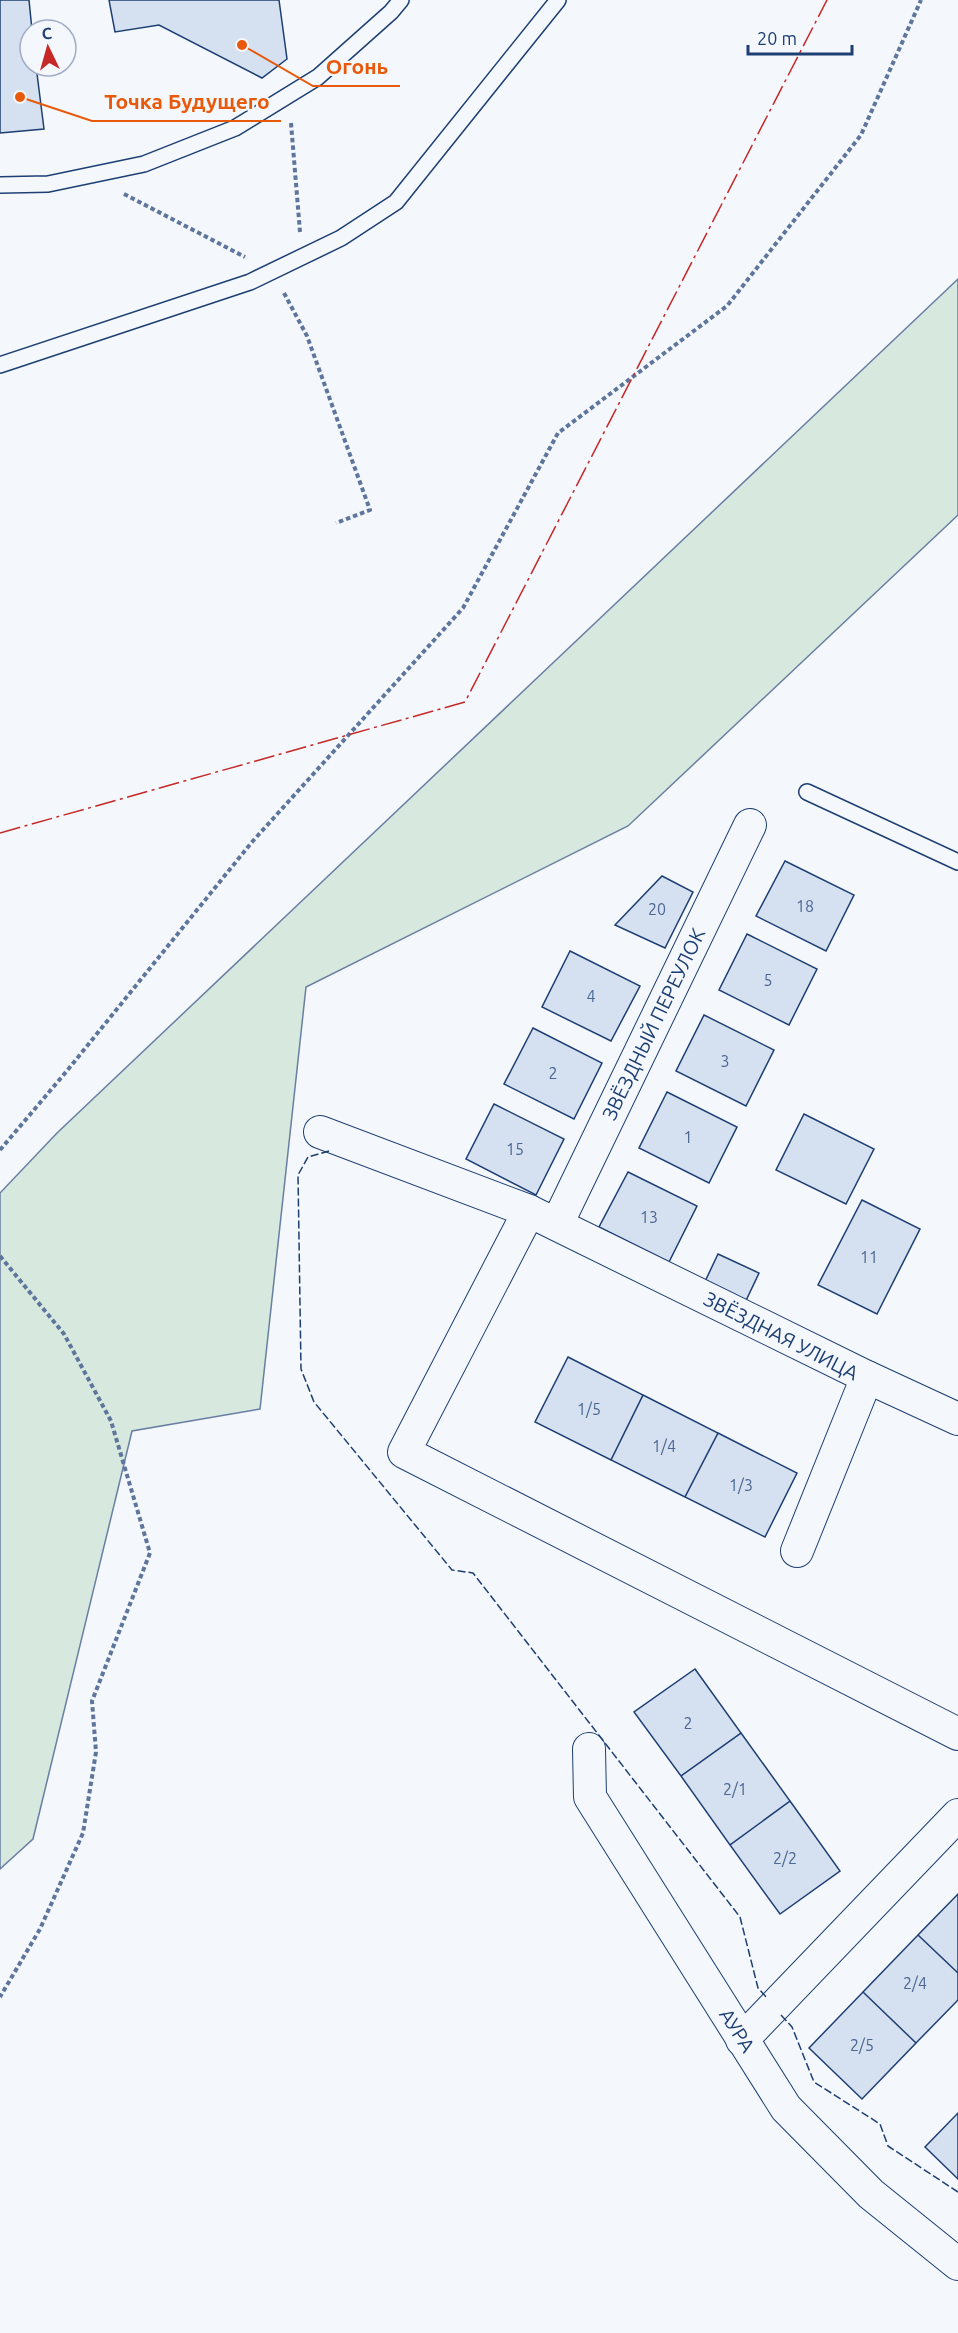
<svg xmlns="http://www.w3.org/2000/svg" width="958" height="2333" viewBox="0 0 958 2333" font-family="Ubuntu,sans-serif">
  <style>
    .green { fill: #d7e8df; stroke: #687fa3; stroke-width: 1.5 }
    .building { fill: #d5e0f0; stroke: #1d3f73; stroke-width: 1.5 }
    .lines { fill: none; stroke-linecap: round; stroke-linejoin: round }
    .lane-casing { stroke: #1d3f73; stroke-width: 18 }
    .street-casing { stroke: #1d3f73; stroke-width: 34 }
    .path { stroke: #5e769c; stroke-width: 4; stroke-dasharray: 4.5 3; stroke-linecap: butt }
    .lane { stroke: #f4f7fb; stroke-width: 15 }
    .street { stroke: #f4f7fb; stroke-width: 32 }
    .fence { stroke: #1d3f73; stroke-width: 1.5; stroke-dasharray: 8 3; stroke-linecap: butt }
    .power { stroke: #c62828; stroke-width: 1.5; stroke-dasharray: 21 4.5 3 4.5; stroke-linecap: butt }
    .labels { text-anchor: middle; stroke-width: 4.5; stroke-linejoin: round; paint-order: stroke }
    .number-label { font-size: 16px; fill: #4b6792 }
    .street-label { font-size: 20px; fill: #1d3f73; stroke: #f4f7fb }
    .leader { fill: none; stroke: #e8590c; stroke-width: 2 }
    .callout-dot { fill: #e8590c; stroke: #f4f7fb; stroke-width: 2 }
    .callout-label { font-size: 21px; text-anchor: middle; font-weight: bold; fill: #e8590c; stroke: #f4f7fb; stroke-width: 4.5; stroke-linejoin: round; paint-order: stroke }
  </style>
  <rect width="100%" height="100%" fill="#f4f7fb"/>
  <!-- green -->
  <path class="green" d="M958 279V515L628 826 306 987 260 1409 132 1431 33 1839 0 1869V1193L57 1133Z"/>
  <!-- building -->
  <path class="building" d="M0 0H29L32 30H30V66H36L44 129 0 133Z
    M109 0H279L287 59 262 78 159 25 115 32Z
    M785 861 854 895 826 951 756 916Z
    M662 876 693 892 665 948 615 925Z
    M747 934 817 969 789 1025 719 990Z
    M570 951 640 986 611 1041 542 1007Z
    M704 1015 774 1050 746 1106 676 1071Z
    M533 1028 602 1063 574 1119 504 1084Z
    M667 1092 737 1127 709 1183 639 1148Z
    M494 1104 564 1139 536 1195 466 1159Z
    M804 1114 874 1149 846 1204 776 1170Z
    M628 1172 697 1206 669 1262 599 1227Z
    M862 1200 920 1229 877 1314 818 1285Z
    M718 1254 759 1273 742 1309 701 1290Z
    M568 1357 643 1395 611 1460 535 1422Z
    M643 1395 718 1433 685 1497 611 1460Z
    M718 1433 797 1473 765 1537 685 1497Z
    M695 1669 741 1733 681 1776 634 1712Z
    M741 1733 790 1801 730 1845 681 1776Z
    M790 1801 840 1871 780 1914 730 1845Z
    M958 1894V1973L918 1935Z
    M918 1935 958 1973V2000L916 2043 863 1992Z
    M863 1992 916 2043 862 2099 809 2048Z
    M958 2113V2179L925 2147Z"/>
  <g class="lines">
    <defs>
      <path id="lane" d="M0 185 48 184 144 164 235 128 318 77 391 12 401 0
        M0 365 250 282 341 238 396 202 558 0
        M807 792 958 862"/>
      <g id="street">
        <path d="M320 1132 529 1211"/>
        <path id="s1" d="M557 1224 750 825"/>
        <path d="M867 1377 958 1419"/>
        <path d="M797 1551 867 1377 529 1211 404 1452 958 1734"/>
        <path id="s2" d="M589 1749 590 1797 786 2108 871 2194 958 2264"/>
        <path d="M742 2040 958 1815"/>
      </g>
    </defs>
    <!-- lane casing -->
    <use href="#lane" class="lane-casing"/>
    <!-- street casing -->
    <use href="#street" class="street-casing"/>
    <!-- path -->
    <path class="path" d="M291 123 300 232
      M124 194 245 257
      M284 293 307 336 370 510 336 523
      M0 1150 66 1072 252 842 463 608 558 433 727 306 861 135 921 0
      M0 1256 64 1334 111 1421 150 1553 92 1701 96 1752 83 1833 40 1929 0 1997"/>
    <!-- lane -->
    <use href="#lane" class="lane"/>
    <!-- street -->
    <use href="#street" class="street"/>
    <!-- fence -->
    <path class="fence" d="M329 1151 308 1157 298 1175 301 1369 314 1402 452 1570 473 1573 740 1917 758 1988 768 1999
      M781 2015 792 2027 814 2082 880 2124 888 2146 958 2192"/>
    <!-- power -->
    <path class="power" d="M0 833 465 702 827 0"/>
  </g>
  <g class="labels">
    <!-- number labels -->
    <g class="number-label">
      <text x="805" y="912">18</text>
      <text x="657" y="915">20</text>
      <text x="768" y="986">5</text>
      <text x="591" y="1002">4</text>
      <text x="725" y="1067">3</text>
      <text x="553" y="1079">2</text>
      <text x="688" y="1143">1</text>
      <text x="515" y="1155">15</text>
      <text x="649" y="1223">13</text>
      <text x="869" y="1263">11</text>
      <text x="589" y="1415">1/5</text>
      <text x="664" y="1452">1/4</text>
      <text x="741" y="1491">1/3</text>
      <text x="688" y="1729">2</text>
      <text x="735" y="1795">2/1</text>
      <text x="785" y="1864">2/2</text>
      <text x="915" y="1989">2/4</text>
      <text x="862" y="2051">2/5</text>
    </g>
    <!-- street labels -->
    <g class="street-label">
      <text dy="7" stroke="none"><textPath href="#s1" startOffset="222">ЗВЁЗДНЫЙ ПЕРЕУЛОК</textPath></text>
      <text transform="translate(781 1336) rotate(27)" y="7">ЗВЁЗДНАЯ УЛИЦА</text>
      <text dy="7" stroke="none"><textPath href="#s2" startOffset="324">АУРА</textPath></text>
    </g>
  </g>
  <!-- callouts -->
  <path class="leader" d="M242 45L313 86H400M20 97L92 121H281"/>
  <g class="callout-dot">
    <circle cx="242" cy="45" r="6"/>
    <circle cx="20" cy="97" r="6"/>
  </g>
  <g class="callout-label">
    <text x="357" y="74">Огонь</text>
    <text x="187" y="109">Точка Будущего</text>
  </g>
  <!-- north arrow -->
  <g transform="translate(48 48) rotate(355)"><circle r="28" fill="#f4f7fb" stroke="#9eadc5" stroke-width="1.5"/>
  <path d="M0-4.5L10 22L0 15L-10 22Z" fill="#c62828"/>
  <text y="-9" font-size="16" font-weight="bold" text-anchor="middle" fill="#1d3f73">С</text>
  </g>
  <!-- scale -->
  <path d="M748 45v9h104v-9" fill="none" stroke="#1d3f73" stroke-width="3"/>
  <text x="757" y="45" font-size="18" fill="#1d3f73" stroke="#f4f7fb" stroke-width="4.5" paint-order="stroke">20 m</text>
</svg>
